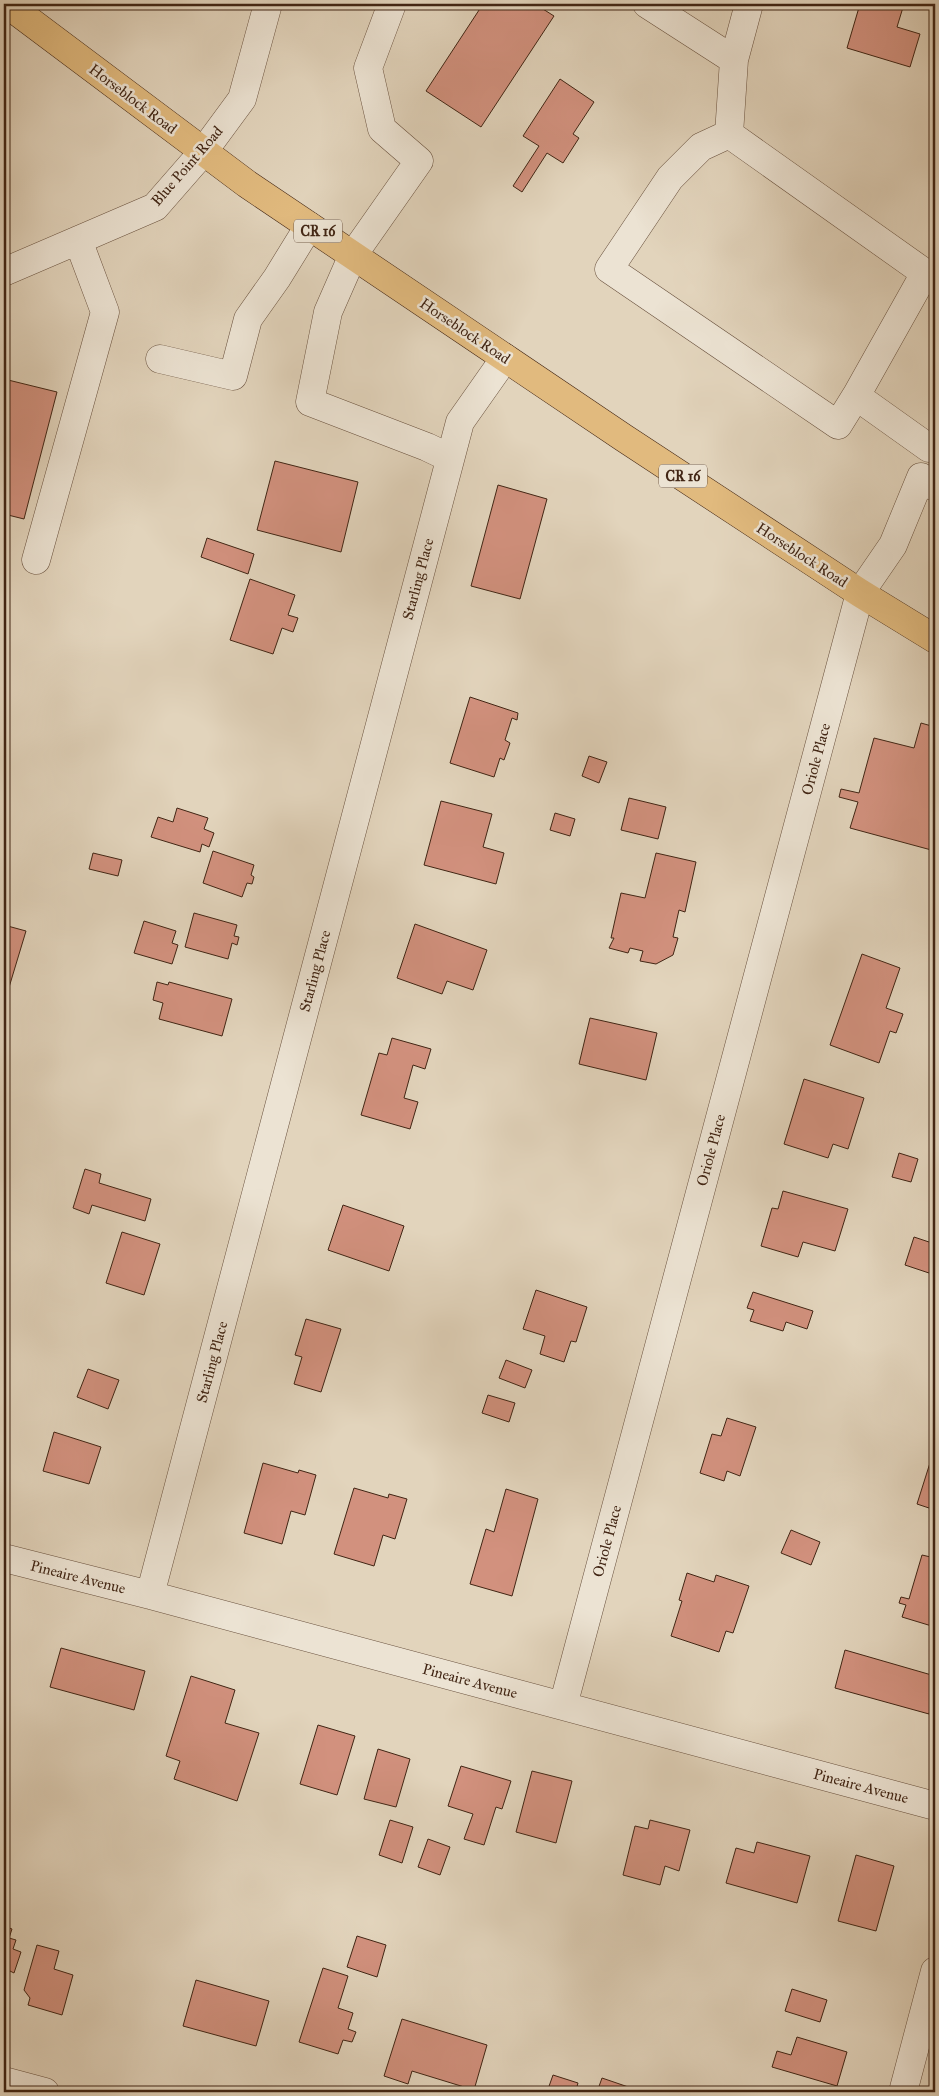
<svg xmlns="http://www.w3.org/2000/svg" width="939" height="2096" viewBox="0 0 939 2096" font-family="'IM FELL Great Primer',serif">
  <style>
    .building { fill: #d2917e; stroke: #412514 }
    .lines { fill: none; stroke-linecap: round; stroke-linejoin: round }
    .minor-casing { stroke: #69513e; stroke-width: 29 }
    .major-casing { stroke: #412514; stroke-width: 29 }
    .minor { stroke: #ece3d3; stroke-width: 28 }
    .major { stroke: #e1ba7e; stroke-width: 28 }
    .labels { text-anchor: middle; stroke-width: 5; stroke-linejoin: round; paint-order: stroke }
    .shield { fill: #ece3d3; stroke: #745e4d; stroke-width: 1 }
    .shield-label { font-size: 14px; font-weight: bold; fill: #412514 }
    .street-label { font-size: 15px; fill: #412514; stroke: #ece3d3 }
  </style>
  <rect width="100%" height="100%" fill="#e2d4bc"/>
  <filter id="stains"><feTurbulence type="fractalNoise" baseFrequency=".004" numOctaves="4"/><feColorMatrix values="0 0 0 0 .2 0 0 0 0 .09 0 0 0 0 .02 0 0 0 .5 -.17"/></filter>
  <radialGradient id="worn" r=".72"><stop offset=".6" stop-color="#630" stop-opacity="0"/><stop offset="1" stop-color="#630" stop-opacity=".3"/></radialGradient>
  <!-- building -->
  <path class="building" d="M483 4H535L554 16 481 127 426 91Z
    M860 4H904L897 27 920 34 910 67 847 48Z
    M560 79 594 102 573 134 579 138 563 163 547 153 522 192 513 186 539 146 523 136Z
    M4 379 57 392 24 519 4 514Z
    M275 461 358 482 341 552 257 530Z
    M498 485 547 499 520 599 471 586Z
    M207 538 254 554 248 574 201 557Z
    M250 579 295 595 288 615 298 618 293 632 282 628 273 654 230 640Z
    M470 697 518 713 517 720 512 718 505 740 510 743 504 760 500 758 494 777 450 763Z
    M921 723 935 727V737L930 757 935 758V851L850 828 858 802 839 797 841 789 859 793 874 738 914 748Z
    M589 756 607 762 599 783 582 776Z
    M629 798 666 807 658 839 621 830Z
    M441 801 492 814 483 847 504 853 496 884 424 865Z
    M177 808 208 818 204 829 214 833 209 847 202 844 200 852 151 837 158 817 173 822Z
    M555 813 575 819 570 836 550 830Z
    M213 851 254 865 251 875 254 877 252 884 247 883 242 897 203 883Z
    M93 853 122 860 118 876 89 869Z
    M656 853 696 862 685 912 679 910 673 937 678 938 673 955 656 964 640 961 643 951 630 948 628 953 609 948 614 938H611L621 893 645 898Z
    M194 913 237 925 234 936 239 937 237 945 232 943 228 959 185 947Z
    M144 921 176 931 172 943 178 945 172 964 134 953Z
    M415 924 487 950 473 990 447 981 442 994 397 978Z
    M4 925 26 931 7 994 4 993Z
    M862 954 900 968 886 1008 903 1014 896 1033 890 1031 879 1063 830 1045Z
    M157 982 168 985 169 982 232 999 222 1036 159 1019 163 1003 153 1000Z
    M590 1018 657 1033 646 1080 579 1064Z
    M392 1038 431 1049 425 1069 413 1065 404 1098 418 1102 410 1129 361 1115 379 1053 387 1055Z
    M804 1079 864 1098 848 1149 833 1144 828 1158 784 1144Z
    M899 1153 918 1159 911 1182 892 1177Z
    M85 1169 101 1174 99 1183 151 1199 145 1221 92 1205 89 1214 73 1208Z
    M783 1191 848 1209 835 1251 803 1242 798 1257 761 1246 772 1208 778 1209Z
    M343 1205 404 1226 389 1271 328 1250Z
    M122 1232 160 1244 144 1295 106 1283Z
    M914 1237 935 1244V1275L905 1265Z
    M536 1290 587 1307 576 1342 571 1341 564 1362 540 1354 545 1336 523 1329Z
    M753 1292 813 1311 807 1329 786 1322 783 1331 750 1321 754 1310 747 1308Z
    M306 1319 341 1329 321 1392 294 1384 302 1357 295 1355Z
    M506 1360 532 1370 525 1388 499 1378Z
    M88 1369 119 1380 108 1409 77 1397Z
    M488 1395 515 1403 509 1422 482 1413Z
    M727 1418 756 1427 740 1476 727 1471 724 1481 700 1473 712 1434 721 1436Z
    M54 1432 101 1447 89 1484 43 1471Z
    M935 1447V1510L917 1504Z
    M263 1463 298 1473 299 1470 316 1475 305 1515 291 1511 282 1544 244 1533Z
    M354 1488 388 1498 389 1494 407 1499 395 1539 383 1535 374 1566 334 1554Z
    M506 1489 538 1499 512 1596 470 1584 486 1529 494 1532Z
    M791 1530 820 1542 811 1565 781 1553Z
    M922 1555 935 1558V1627L902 1617 906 1605 899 1603 901 1597 909 1599Z
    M687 1573 714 1582 716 1575 749 1586 733 1633 726 1631 719 1652 671 1636 682 1601 679 1600Z
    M61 1648 145 1671 134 1710 50 1687Z
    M845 1650 935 1676V1691L929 1714 835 1688Z
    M191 1676 235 1690 225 1723 259 1733 237 1801 174 1779 180 1761 166 1756Z
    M318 1725 355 1736 337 1795 300 1784Z
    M378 1749 410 1759 396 1807 364 1799Z
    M461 1766 511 1781 502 1809 496 1807 484 1845 464 1839 473 1814 448 1806Z
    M532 1771 572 1781 556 1843 516 1832Z
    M390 1820 413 1827 402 1863 379 1855Z
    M650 1820 690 1830 679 1871 665 1866 660 1885 623 1875 635 1826 648 1829Z
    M428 1839 450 1847 440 1875 418 1867Z
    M757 1842 810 1856 797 1903 726 1883 736 1848 754 1853Z
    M856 1855 894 1866 876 1931 838 1921Z
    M4 1926 12 1929 9 1938 16 1940 13 1949 21 1952 14 1973 10 1971 4 1990Z
    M357 1936 386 1945 377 1977 347 1967Z
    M37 1945 59 1951 54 1969 73 1975 62 2015 28 2005 30 1998 24 1990Z
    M323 1968 348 1976 338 2008 353 2013 348 2029 356 2032 352 2042 343 2040 338 2054 299 2042Z
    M196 1980 269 2001 256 2046 183 2026Z
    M792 1989 827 2000 820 2022 785 2011Z
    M402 2019 487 2045 474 2090 412 2071 408 2084 384 2076Z
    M797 2037 847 2052 837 2086 772 2067 777 2051 791 2055Z
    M553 2075 578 2083 576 2090 581 2092H547Z
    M602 2078 640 2091V2092H597Z"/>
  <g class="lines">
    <defs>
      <path id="minor" d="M392 4 368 68 382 129 419 161 353 255 328 312 310 402 427 447 450 458
        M647 4 734 60
        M749 4 734 60 729 134 701 147 670 178 609 269 838 425 856 396 929 448
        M729 134 925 273 856 396
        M4 272 155 207 203 152 242 99 268 4
        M160 359 233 376 248 319 277 278 309 226
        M36 560 105 312 78 240
        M4 1558 150 1595 935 1806
        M150 1595 460 422 505 358
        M563 1706 860 593 893 545 921 477 935 487
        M4 2081 45 2092
        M903 2092 935 1971"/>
      <path id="major" d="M7 4 247 184 624 438 860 593 935 639"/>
    </defs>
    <!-- minor casing -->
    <use href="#minor" class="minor-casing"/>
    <!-- major casing -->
    <use href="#major" class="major-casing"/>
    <!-- minor -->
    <use href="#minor" class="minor"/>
    <!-- major -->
    <use href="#major" class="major"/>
  </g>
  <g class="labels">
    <!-- shield labels -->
    <g class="shield">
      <rect x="294" y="219.5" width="48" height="23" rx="4"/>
      <rect x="659" y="464.5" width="48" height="23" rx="4"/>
    </g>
    <g class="shield-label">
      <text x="318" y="236">CR 16</text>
      <text x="683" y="481">CR 16</text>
    </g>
    <!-- street labels -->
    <g class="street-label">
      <text transform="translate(133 99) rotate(37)" y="5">Horseblock Road</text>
      <text transform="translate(187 166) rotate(-49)" y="5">Blue Point Road</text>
      <text transform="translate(465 331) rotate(34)" y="5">Horseblock Road</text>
      <text transform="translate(802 555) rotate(33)" y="5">Horseblock Road</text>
      <text transform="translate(418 579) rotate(-75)" y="5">Starling Place</text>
      <text transform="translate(816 759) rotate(-75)" y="5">Oriole Place</text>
      <text transform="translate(315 971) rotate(-75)" y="5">Starling Place</text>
      <text transform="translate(711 1150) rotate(-75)" y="5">Oriole Place</text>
      <text transform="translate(212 1362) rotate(-75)" y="5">Starling Place</text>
      <text transform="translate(607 1541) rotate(-75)" y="5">Oriole Place</text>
      <text transform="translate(78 1577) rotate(14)" y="5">Pineaire Avenue</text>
      <text transform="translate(470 1681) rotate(15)" y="5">Pineaire Avenue</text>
      <text transform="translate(861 1786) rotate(15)" y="5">Pineaire Avenue</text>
    </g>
  </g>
  <!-- margin -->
  <rect width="939" height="2096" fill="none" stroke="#e2d4bc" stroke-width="20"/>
  <rect x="5" y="5" width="929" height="2086" fill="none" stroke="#412514" stroke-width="2.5"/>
  <rect x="10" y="10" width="919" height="2076" fill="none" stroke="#412514"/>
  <rect width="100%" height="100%" filter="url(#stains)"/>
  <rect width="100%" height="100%" fill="url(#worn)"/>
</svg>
